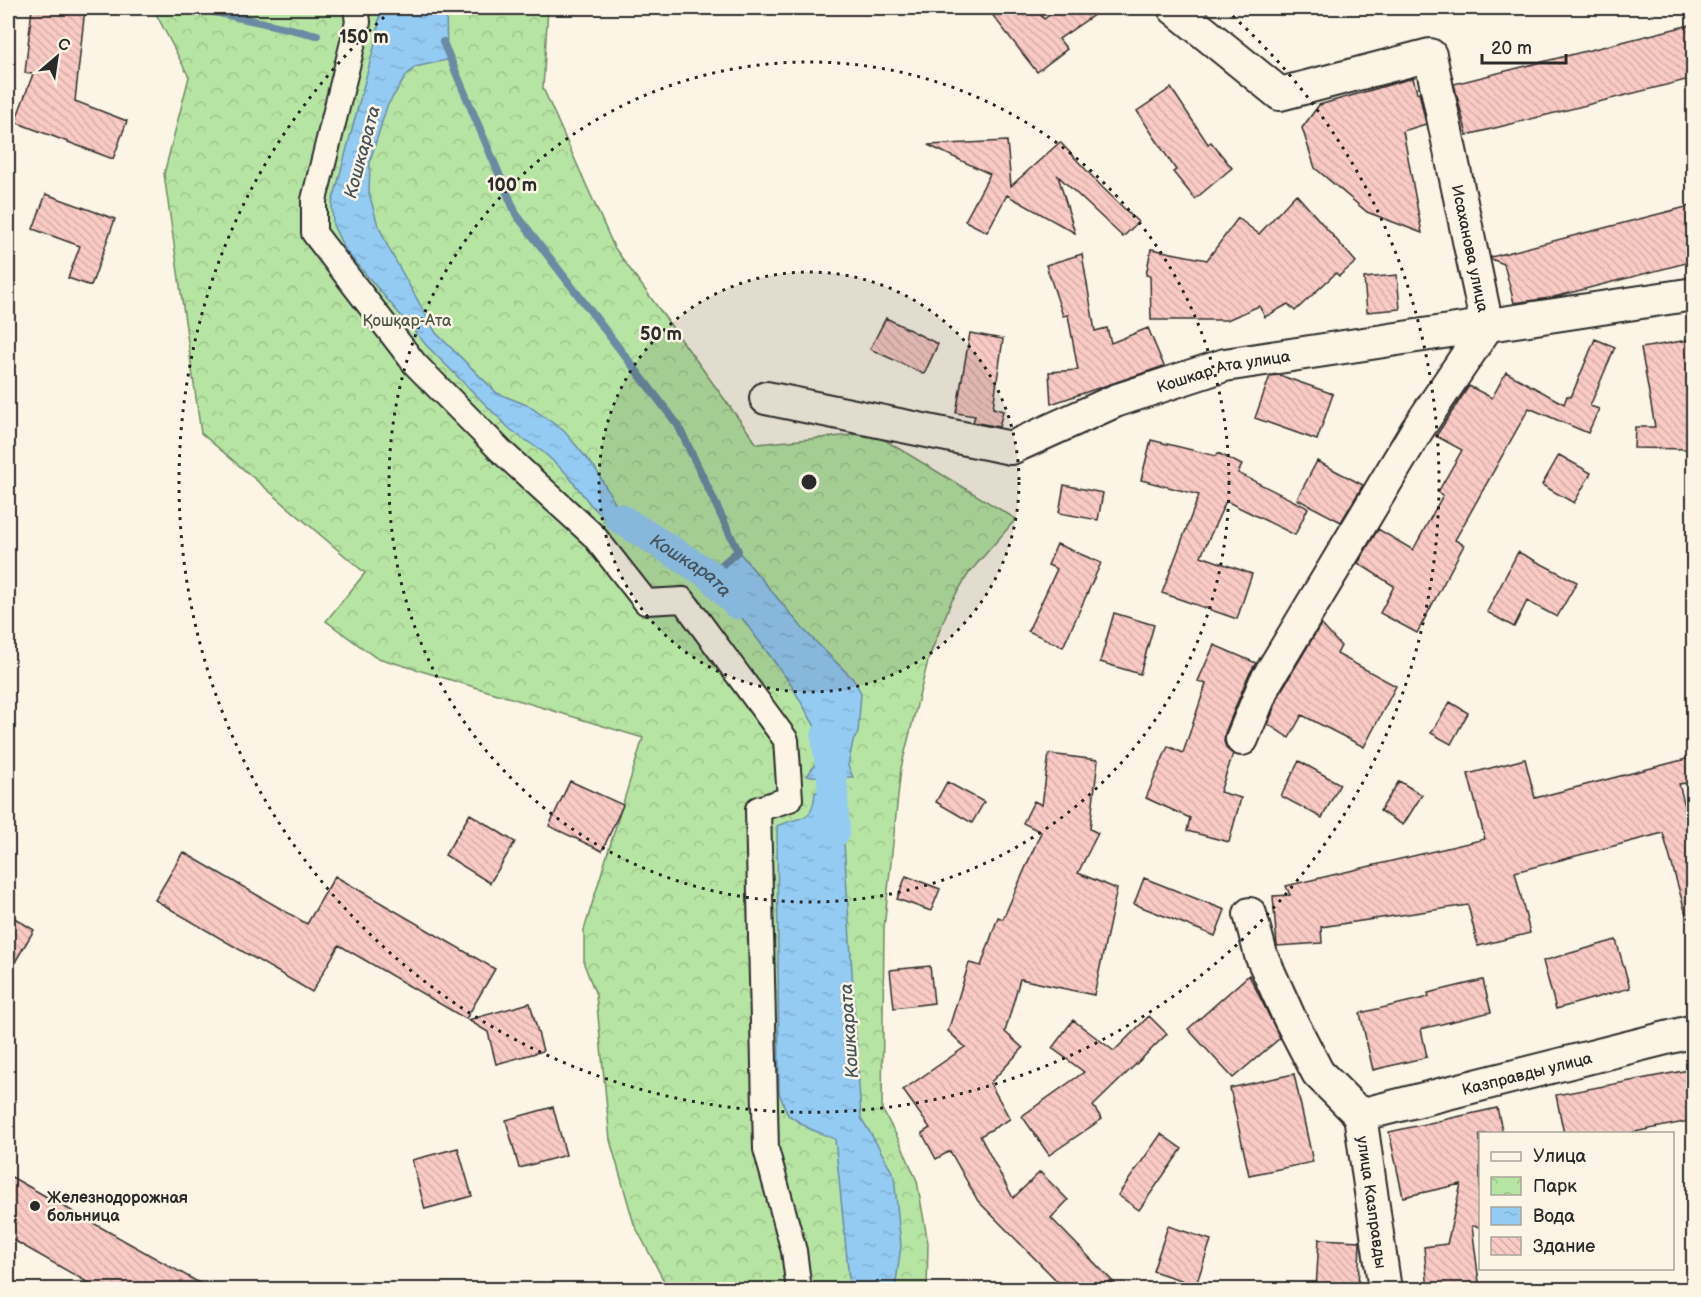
<svg xmlns="http://www.w3.org/2000/svg" width="1701" height="1297" viewBox="0 0 1701 1297" font-family="'Balsamiq Sans',sans-serif">
  <style>
    .park { fill: url(#park-crowns); stroke: #708866; stroke-width: 1.5 }
    .water { fill: url(#water-ripples); stroke: #6a8ba3; stroke-width: 1.5 }
    .lines { fill: none; stroke-linecap: round; stroke-linejoin: round }
    .stream { stroke: #6a8ba3; stroke-width: 8 }
    .canal { stroke: #94cbf3; stroke-width: 30 }
    .building { fill: url(#building-back-hatch); stroke: #2b2b2b; stroke-width: 1.5 }
    .pedestrian-casing { stroke: #2b2b2b; stroke-width: 28 }
    .minor-casing { stroke: #2b2b2b; stroke-width: 36 }
    .pedestrian { stroke: #fcf5e5; stroke-width: 24 }
    .minor { stroke: #fcf5e5; stroke-width: 32 }
    .ring { fill: none; stroke: #2b2b2b; stroke-width: 3; stroke-dasharray: 3 6 }
    .poi-dot { fill: #2b2b2b; stroke: #fcf5e5; stroke-width: 2 }
    .labels { text-anchor: middle; stroke-width: 5; stroke-linejoin: round; paint-order: stroke }
    .street-label { font-size: 16px; fill: #2b2b2b; stroke: #fcf5e5 }
    .park-label { font-size: 16px; fill: #4e5949; stroke: #fcf5e5 }
    .poi-label { font-size: 16px; font-weight: bold; fill: #2b2b2b; stroke: #fcf5e5; text-anchor: start }
    .water-label { font-size: 18px; font-style: italic; fill: #45535d; stroke: #fcf5e5 }
    .centre { fill: #2b2b2b; stroke: #fcf5e5; stroke-width: 3 }
    .ring-label { font-size: 18px; text-anchor: middle; font-weight: bold; fill: #2b2b2b; stroke: #fcf5e5; stroke-width: 5; stroke-linejoin: round; paint-order: stroke }
  </style>
  <defs>
    <pattern id="park-crowns" width="20" height="18" patternUnits="userSpaceOnUse" patternTransform="scale(1.5)"><rect width="20" height="18" fill="#b6e4a2"/><path d="M2 6a3 3 0 1 1 6 0M12 15a3 3 0 1 1 6 0" fill="none" stroke="#9dc48c"/></pattern>
    <pattern id="water-ripples" width="26" height="14" patternUnits="userSpaceOnUse" patternTransform="scale(1.5)"><rect width="26" height="14" fill="#94cbf3"/><path d="M2 4q2-2 4 0t4 0M15 11q2-2 4 0t4 0" fill="none" stroke="#80aed0"/></pattern>
    <pattern id="building-back-hatch" width="6" height="6" patternUnits="userSpaceOnUse" patternTransform="scale(1.5)"><rect width="6" height="6" fill="#facac4"/><path d="M-1 5l2 2M0 0l6 6M5-1l2 2" fill="none" stroke="#d6aea9"/></pattern>
  </defs>
  <rect width="100%" height="100%" fill="#fcf5e5"/>
  <filter id="ink" filterUnits="userSpaceOnUse"><feTurbulence type="fractalNoise" baseFrequency=".0167" numOctaves="2"/><feDisplacementMap in="SourceGraphic" scale="12" xChannelSelector="R" yChannelSelector="G"/><feConvolveMatrix kernelMatrix="1 2 1 2 8 2 1 2 1" color-interpolation-filters="sRGB"/></filter>
  <g filter="url(#ink)">
    <!-- park -->
    <path class="park" d="M153 8H548L543 88 614 247 757 444 873 433 1016 519 969 573 951 602 929 657 901 768 884 928 882 1109 900 1142 917 1181 928 1243 927 1289 674 1290 664 1281 634 1224 610 1140 596 995 584 964V930L643 738 375 657 326 621 365 573 201 433 164 174 189 77Z"/>
    <!-- water -->
    <path class="water" d="M380 8H446L447 60 415 67 406 76 387 106 370 161 369 193 377 222 389 249 436 333 497 393 529 406 564 431 595 468 616 505 659 537 642 545 619 533 590 504 566 473 543 452 511 430 427 346 345 250 333 225 332 204 377 36Z
      M738 551 805 631 854 680 861 693 858 733 853 741 848 766 853 777 807 776 819 759 821 742 818 732 790 683 710 575Z
      M815 792 841 794 861 1118 877 1144 894 1176 901 1246 895 1289H850L835 1139 810 1129 788 1115 779 1093 777 826C801 815 813 824 815 792Z"/>
    <g class="lines">
      <!-- stream -->
      <path class="stream" d="M197 8 317 35
        M443 42 516 214 678 425 738 551 710 575"/>
      <!-- canal -->
      <g class="canal">
        <path id="s1" d="M619 518 710 575 737 604"/>
        <path d="M826 736 832 777 835 832"/>
      </g>
    </g>
    <!-- building -->
    <path class="building" d="M32 8H85L75 101 127 121 113 159 15 122 33 74 25 73Z
      M987 8H1035L1044 19 1060 8H1104L1059 39 1067 49 1037 72Z
      M1694 24V78L1467 135 1454 84Z
      M1413 78 1417 93 1419 92 1426 124 1403 131 1422 233 1367 212 1315 168 1302 128 1319 105Z
      M1171 88 1208 144 1211 142 1232 168 1195 199 1173 172 1176 170 1137 111Z
      M1007 141 1011 186 1060 142 1103 188 1138 222 1123 237 1058 176 1075 233 1007 195 987 232 965 221 990 174 928 145Z
      M46 194 115 219 91 286 68 278 80 246 33 229Z
      M1296 194 1356 262 1339 276 1336 273 1295 311 1288 304 1265 317 1259 306 1227 320H1151L1150 276 1146 275 1151 249 1207 260 1238 218 1259 234Z
      M1694 205V261L1550 298 1514 303 1504 264 1491 259V257Z
      M1082 254 1095 331 1107 328 1111 343 1148 328 1164 366 1051 404 1049 372 1078 370 1068 315 1063 316 1046 265Z
      M1397 275 1400 309 1367 312 1364 278Z
      M886 318 938 344 924 374 870 349Z
      M970 333 1003 339 993 408 1003 411 999 427 973 422 975 416 956 413Z
      M1595 339 1615 347 1590 406 1599 409 1588 433 1529 408 1455 540 1464 545 1417 633 1380 613 1394 586 1358 563 1378 529 1413 550 1443 495 1438 492 1462 450 1436 436 1469 386 1492 398 1506 372 1564 404 1567 396 1571 397Z
      M1694 339V389L1690 390 1688 449 1634 448 1635 427H1655L1641 348Z
      M1279 375 1333 394 1317 440 1255 418 1270 376Z
      M1151 440 1216 456 1218 453 1242 465 1238 473 1308 508 1295 535 1226 501 1201 556 1252 574 1237 619 1162 593 1199 495 1141 480Z
      M1559 455 1591 473 1574 503 1542 485Z
      M1317 461 1363 485 1341 522 1297 499Z
      M1064 485 1103 493 1098 520 1059 513Z
      M1057 544 1101 563 1063 647 1028 631 1057 569 1048 565Z
      M1518 552 1577 582 1557 617 1527 601 1514 627 1487 612Z
      M1114 613 1154 625 1140 674 1100 662Z
      M1321 624 1341 646 1337 654 1396 686 1364 747 1302 715 1289 738 1268 724 1281 691Z
      M1214 645 1256 663 1248 676 1225 733 1224 742 1227 749 1233 754 1220 792 1241 798 1229 842 1187 831 1190 818 1146 798 1168 746 1183 753 1206 684 1198 681Z
      M1450 702 1468 713 1451 744 1431 733Z
      M1049 754 1098 760 1090 829 1098 833 1078 873 1117 889 1094 995 1020 979 1005 1032 1023 1048 990 1083 1010 1119 980 1136 1013 1198 1040 1172 1068 1200 1051 1218 1121 1290H1066L978 1201 950 1151 936 1159 922 1133 930 1128 903 1090 965 1047 948 1031 969 963 981 966 998 917 1003 919 1041 832 1023 823 1034 801 1042 805Z
      M1694 757V782L1679 784 1694 840V917L1687 918 1663 833 1515 872 1530 933 1478 946 1468 905 1321 927 1322 943 1277 946 1273 896 1290 895 1286 886 1485 839 1468 774 1525 759 1535 798Z
      M1299 761 1340 784 1322 818 1281 796Z
      M570 781 623 805 602 851 549 826Z
      M1399 781 1422 795 1403 825 1380 811Z
      M947 782 984 802 972 823 936 802Z
      M470 814 515 842 490 883 445 855Z
      M183 852 307 924 335 876 495 969 466 1019 339 945 312 992 155 900Z
      M906 876 940 889 931 911 897 899Z
      M1144 878 1225 910 1215 936 1134 904Z
      M8 914 34 930 8 974Z
      M1616 940 1630 988 1556 1009 1543 961Z
      M930 966 934 1003 894 1008 890 970Z
      M1249 975 1280 1038 1233 1078 1188 1029Z
      M1483 980 1491 1012 1421 1029 1427 1057 1373 1070 1360 1013 1429 997 1428 993Z
      M530 1003 543 1051 496 1064 488 1032 468 1020Z
      M1149 1016 1167 1034 1093 1106 1102 1119 1049 1155 1022 1116 1084 1072 1052 1048 1073 1020 1114 1051Z
      M1694 1069V1120L1625 1134H1564L1556 1095Z
      M1294 1074 1313 1162 1249 1175 1230 1088Z
      M553 1107 566 1155 519 1168 506 1120Z
      M1497 1108 1503 1134H1480V1227L1472 1226 1480 1290H1428L1424 1247 1447 1244 1461 1184 1403 1197 1389 1132Z
      M1161 1134 1182 1149 1139 1210 1118 1195Z
      M458 1148 472 1196 425 1209 412 1160Z
      M8 1175 212 1290H101L8 1237Z
      M1168 1226 1211 1240 1196 1285 1153 1271Z
      M1319 1239 1360 1241 1358 1290H1316Z"/>
    <g class="lines">
      <defs>
        <path id="pedestrian" d="M356 8 358 22 314 200V233L415 364 501 451 594 536 646 602 683 600 786 740 790 799 758 809 766 1149 794 1251 799 1290"/>
        <g id="minor">
          <path id="s2" d="M1174 8 1280 94 1430 55 1487 326 1417 430 1265 683 1242 739"/>
          <path id="s3" d="M766 398 1011 448 1115 401 1225 365 1694 294"/>
          <path d="M1250 914 1261 955 1289 1017 1318 1073 1360 1115"/>
          <path id="s4" d="M1360 1115 1694 1031"/>
          <path id="s5" d="M1360 1115 1385 1290"/>
        </g>
      </defs>
      <!-- pedestrian casing -->
      <use href="#pedestrian" class="pedestrian-casing"/>
      <!-- minor casing -->
      <use href="#minor" class="minor-casing"/>
      <!-- pedestrian -->
      <use href="#pedestrian" class="pedestrian"/>
      <!-- minor -->
      <use href="#minor" class="minor"/>
    </g>
  </g>
  <!-- distance rings -->
  <circle cx="809" cy="482" r="210" fill="#2b2b2b" fill-opacity=".12"/>
  <g class="ring">
    <circle cx="809" cy="482" r="210"/>
    <circle cx="809" cy="482" r="420"/>
    <path d="M1226 10A630 630 0 1 1 392 10"/>
  </g>
  <!-- markers -->
  <circle class="poi-dot" cx="35" cy="1206" r="6"/>
  <g class="labels">
    <!-- street labels -->
    <g class="street-label">
      <text dy="6" stroke="none"><textPath href="#s2" startOffset="489">Исаханова улица</textPath></text>
      <text dy="6" stroke="none"><textPath href="#s3" startOffset="477">Кошкар Ата улица</textPath></text>
      <text dy="6" stroke="none"><textPath href="#s4" startOffset="172">Казправды улица</textPath></text>
      <text dy="6" stroke="none"><textPath href="#s5" startOffset="88">улица Казправды</textPath></text>
    </g>
    <!-- park labels -->
    <g class="park-label">
      <text x="407" y="326">Қошқар-Ата</text>
    </g>
    <!-- poi labels -->
    <g class="poi-label">
      <text x="47" y="1203">Железнодорожная<tspan x="47" dy="18">больница</tspan></text>
    </g>
    <!-- water labels -->
    <g class="water-label">
      <text transform="translate(362 152) rotate(-75)" y="6">Кошкарата</text>
      <text dy="6" stroke="none"><textPath href="#s1" startOffset="86">Кошкарата</textPath></text>
      <text transform="translate(849 1031) rotate(-94)" y="6">Кошкарата</text>
    </g>
  </g>
  <circle cx="809" cy="482" r="9" class="centre"/>
  <g class="ring-label">
    <text x="364" y="43">150 m</text>
    <text x="512" y="191">100 m</text>
    <text x="661" y="340">50 m</text>
  </g>
  <!-- margin -->
  <rect width="1701" height="1297" fill="none" stroke="#fcf5e5" stroke-width="30"/>
  <rect x="15" y="15" width="1671" height="1267" fill="none" stroke="#2b2b2b" stroke-width="2" filter="url(#ink)"/>
  <!-- legend -->
  <rect x="1479" y="1132" width="195" height="138" fill="#fcf5e5" stroke="#a8a49b" stroke-width="1.5"/>
  <rect x="1491" y="1152" width="30" height="9" fill="#fcf5e5" stroke="#a8a49b" stroke-width="1.5"/>
  <text x="1533" y="1162" font-size="18" fill="#2b2b2b">Улица</text>
  <rect x="1491" y="1177" width="30" height="18" fill="url(#park-crowns)" stroke="#a8a49b" stroke-width="1.5"/>
  <text x="1533" y="1192" font-size="18" fill="#2b2b2b">Парк</text>
  <rect x="1491" y="1207" width="30" height="18" fill="url(#water-ripples)" stroke="#a8a49b" stroke-width="1.5"/>
  <text x="1533" y="1222" font-size="18" fill="#2b2b2b">Вода</text>
  <rect x="1491" y="1237" width="30" height="18" fill="url(#building-back-hatch)" stroke="#a8a49b" stroke-width="1.5"/>
  <text x="1533" y="1252" font-size="18" fill="#2b2b2b">Здание</text>
  <!-- north arrow -->
  <g transform="translate(57 57) rotate(29)" stroke="#fcf5e5" stroke-width="4.5" paint-order="stroke">
  <path d="M0-4.5L10 22L0 15L-10 22Z" fill="#2b2b2b"/>
  <text y="-9" font-size="16" font-weight="bold" text-anchor="middle" fill="#2b2b2b">С</text>
  </g>
  <!-- scale -->
  <path d="M1482 54v9h84v-9" fill="none" stroke="#2b2b2b" stroke-width="3"/>
  <text x="1491" y="54" font-size="18" fill="#2b2b2b" stroke="#fcf5e5" stroke-width="4.5" paint-order="stroke">20 m</text>
</svg>
